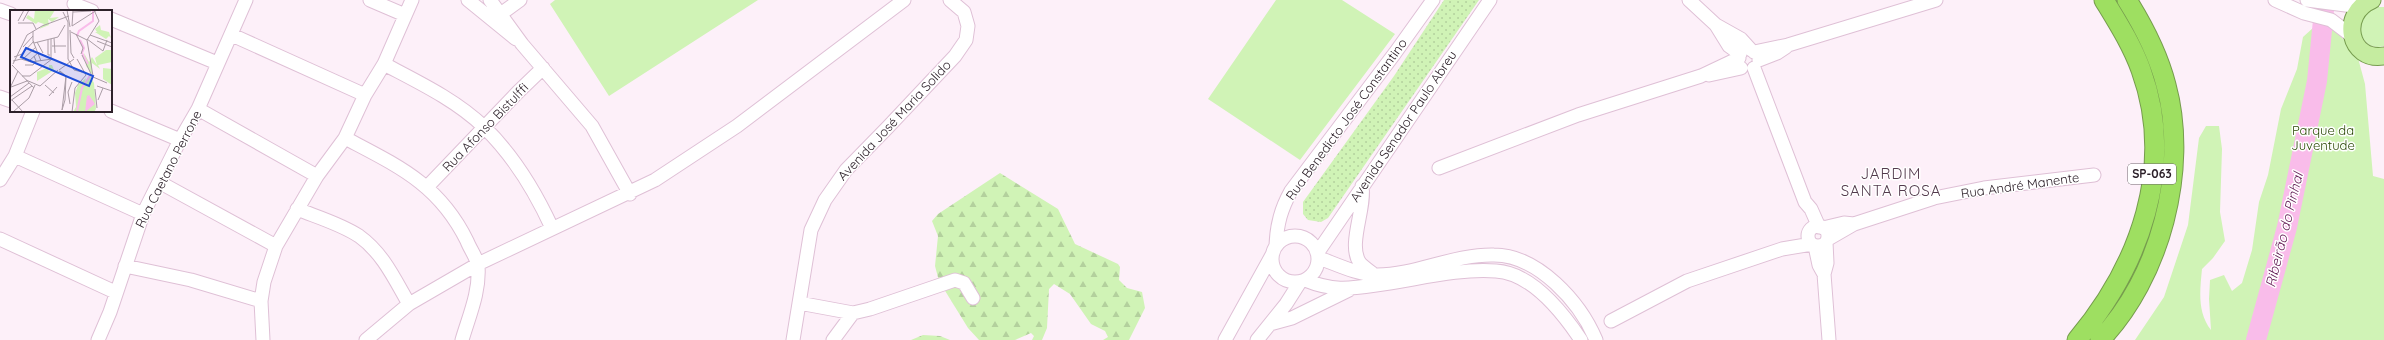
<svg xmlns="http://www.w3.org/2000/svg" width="2384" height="340" viewBox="0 0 2384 340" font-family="Quicksand,sans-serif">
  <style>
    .forest { fill: url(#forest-firs) }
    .park { fill: #d0f3b6 }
    .garden { fill: url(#garden-dots) }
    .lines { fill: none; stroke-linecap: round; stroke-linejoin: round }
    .river { stroke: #f9bcea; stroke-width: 20 }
    .minor-casing { stroke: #dfc0d6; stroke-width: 15 }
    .major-casing { stroke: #769c4e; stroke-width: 19 }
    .highway-casing { stroke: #769c4e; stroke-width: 21 }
    .minor { stroke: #fff; stroke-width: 13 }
    .major { stroke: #c5eca0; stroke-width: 17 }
    .highway { stroke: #9edf61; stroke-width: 19 }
    .labels { text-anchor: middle; stroke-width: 3; stroke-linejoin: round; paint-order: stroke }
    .shield { fill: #fff; stroke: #6c646a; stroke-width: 1 }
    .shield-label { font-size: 12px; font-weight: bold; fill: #2d212a }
    .street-label { font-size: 13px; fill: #2d212a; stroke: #fff }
    .park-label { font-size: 13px; fill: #294703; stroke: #fff }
    .water-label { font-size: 14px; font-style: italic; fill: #68235b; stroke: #fff }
    .quarter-label { font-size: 15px; letter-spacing: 1px; fill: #533a4d; stroke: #fff }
    .inset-river { fill: none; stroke: #f9bcea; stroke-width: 2 }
    .inset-road { fill: none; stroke: #aa9da6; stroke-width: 1 }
    .view { fill: #1d4ed8; fill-opacity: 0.15; stroke: #1d4ed8; stroke-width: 2 }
    .inset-edge { fill: none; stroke: #2d212a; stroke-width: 2 }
  </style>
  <defs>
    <pattern id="forest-firs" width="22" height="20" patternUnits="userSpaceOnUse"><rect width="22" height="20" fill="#d0f3b6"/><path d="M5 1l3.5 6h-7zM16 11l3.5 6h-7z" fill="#b3d09d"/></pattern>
    <pattern id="garden-dots" width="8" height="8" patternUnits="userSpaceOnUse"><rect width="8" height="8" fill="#d0f3b6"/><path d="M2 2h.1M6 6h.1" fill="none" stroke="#b3d09d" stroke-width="1.8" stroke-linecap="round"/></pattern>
  </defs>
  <rect width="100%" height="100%" fill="#fdf0f9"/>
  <!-- forest -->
  <path class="forest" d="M1000 173 1058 209 1075 244 1118 264 1120 267 1119 280 1127 288 1142 292 1145 308 1129 340H1103L1108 337 1105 331 1091 324 1070 294 1054 284 1049 289 1047 328 1042 340H1032L1034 336 1031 333 1015 340H979L968 328 939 281 935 266 938 236 932 221 938 214Z
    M923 335 940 336 950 340H911Z"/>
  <!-- park -->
  <path class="park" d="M555 0H758L609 96 550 4Z
    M1276 0H1342L1395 34 1300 160 1208 99Z
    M2372 7H2384V46C2367 51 2358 35 2359 20Z
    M2333 26 2358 58 2365 84 2373 176 2384 179V340H2135L2164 297 2188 225 2199 138 2206 126H2219L2222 149 2220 212 2225 241 2213 258 2202 269C2200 290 2197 312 2211 330L2209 299 2210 280 2224 275 2232 291 2242 283 2252 250 2259 202 2268 175 2281 109 2297 69 2303 37 2314 27Z"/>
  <!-- garden -->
  <path class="garden" d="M1444 0H1479L1328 218 1321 222 1308 220 1303 214V202L1394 76Z"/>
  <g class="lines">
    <!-- river -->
    <path class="river" d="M2256 340 2287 227 2317 81 2325 0"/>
    <defs>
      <path id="minor" d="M370 0 405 15
        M468 0 516 39
        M490 0 522 44 592 126 630 194
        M1689 0 1716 25 1741 39 1751 50
        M2275 0 2304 13 2331 20 2352 36
        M2307 0 2361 7
        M74 4 92 11
        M0 10 11 14
        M495 18 520 0
        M111 19 217 63
        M1716 25 1729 46 1740 54
        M232 35 365 95
        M1754 52 1788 45 1936 0
        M1759 60 1777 53 1786 47
        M384 64C418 82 456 100 484 127 514 156 535 191 552 228
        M1754 68 1805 202 1811 209 1819 227
        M1709 75 1741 68
        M0 97 11 101
        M198 109 317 176
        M111 111 180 140
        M345 138C398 166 439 184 467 241 470 249 477 258 478 266 480 292 469 316 462 340
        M15 156 143 214
        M1439 168 1578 115 1701 76 1739 58
        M0 180 15 156 33 111
        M159 182 276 246
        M428 186 518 92 543 68
        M1362 186C1366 208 1347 245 1360 263 1363 266 1368 270 1372 273
        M297 209C317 217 341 224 359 236 383 253 395 280 409 304
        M1808 236a10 10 0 1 1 20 0a10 10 0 1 1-20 0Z
        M1823 228 1844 223 1854 224
        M1272 259a23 23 0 1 1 46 0a23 23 0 1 1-46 0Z
        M0 239 115 292
        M1828 239 1854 224 1934 198 1984 188 2094 175
        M1826 242 1827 263 1824 274 1829 340
        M1276 245C1277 224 1281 209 1291 191L1395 53 1433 0
        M1815 246 1819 265 1824 274
        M1318 252 1490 0
        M1319 258C1336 264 1358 275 1377 275 1416 275 1454 254 1494 255 1538 255 1580 302 1596 340
        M125 266 191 280 261 301
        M1305 280C1332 291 1348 289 1376 285 1415 280 1457 268 1496 271 1532 273 1563 313 1581 340
        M799 303 853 313 870 309 955 280 964 283 973 298
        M1611 321 1687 281 1782 249 1812 244
        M1270 324 1292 318 1349 290
        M98 340 110 312 143 214 180 140 198 109 246 0
        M263 340 261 301 264 282 276 246 317 176 345 138 365 95 384 64 412 0
        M366 340 409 304 478 264 655 180 737 126 904 0
        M793 340 811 230 825 200 846 170 888 127 955 56 966 40 968 26 964 12 950 0
        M833 340 853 313
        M1225 340 1272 255
        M1257 340 1286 304 1300 282"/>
      <path id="major" d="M2372 0C2339 14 2349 62 2384 56"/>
      <path id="highway" d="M2077 340C2140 265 2176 166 2141 70 2132 45 2118 23 2104 0
        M2100 340C2160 278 2189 169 2166 85 2158 54 2144 27 2127 0"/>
    </defs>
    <!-- minor casing -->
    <use href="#minor" class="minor-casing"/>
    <!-- major casing -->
    <use href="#major" class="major-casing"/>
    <!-- highway casing -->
    <use href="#highway" class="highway-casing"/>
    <!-- minor -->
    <use href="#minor" class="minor"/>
    <!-- major -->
    <use href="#major" class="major"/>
    <!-- highway -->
    <use href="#highway" class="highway"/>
  </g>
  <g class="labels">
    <!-- shield labels -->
    <rect class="shield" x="2128" y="164" width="48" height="20" rx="3"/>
    <g class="shield-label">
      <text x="2152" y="178">SP-063</text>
    </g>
    <!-- street labels -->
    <g class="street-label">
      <text transform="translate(1346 119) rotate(-54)" y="5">Rua Benedicto José Constantino</text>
      <text transform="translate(894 120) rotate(-47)" y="5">Avenida José Maria Solido</text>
      <text transform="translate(1403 126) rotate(-56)" y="5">Avenida Senador Paulo Abreu</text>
      <text transform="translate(485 127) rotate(-46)" y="5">Rua Afonso Bistulffi</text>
      <text transform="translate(168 169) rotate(-63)" y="5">Rua Caetano Perrone</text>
      <text transform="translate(2020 185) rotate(-8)" y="5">Rua André Manente</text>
    </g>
    <!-- park labels -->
    <g class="park-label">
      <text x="2323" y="135">Parque da<tspan x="2323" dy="15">Juventude</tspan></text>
    </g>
    <!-- water labels -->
    <g class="water-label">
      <text transform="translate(2284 230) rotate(-76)" y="5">Ribeirão do Pinhal</text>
    </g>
    <!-- quarter labels -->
    <g class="quarter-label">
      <text x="1891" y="179">JARDIM<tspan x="1891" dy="17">SANTA ROSA</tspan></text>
    </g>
  </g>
  <!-- overview -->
  <g transform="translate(10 10)">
    <rect width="102" height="102" fill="#fdf0f9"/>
    <path d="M25 0H45L40 8 49 7 42 12 38 9 39 15 29 19 34 14 28 12 26 14 16 8 18 5 24 9ZM90 15 91 20 99 22 101 28 99 26 96 29 85 22H87L85 19ZM96 40H101L102 52 88 55 90 59 82 53V64L76 56 74 43 79 52 82 47 87 55 85 48ZM39 55H42L44 60 27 71V62L37 58 39 61H42L39 59ZM93 58 102 59V75L93 69Z" fill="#d0f3b6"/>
    <path d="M80 66 84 73 86 99 84 102H63L66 97 65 83 68 75 76 68 75 73Z" fill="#d0f3b6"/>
    <path d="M79 85 85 94 75 102 77 86Z" fill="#f9bcea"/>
    <path class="inset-river" d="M67 26 69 21 83 11V1M70 30 74 38 72 43 78 54M67 102 72 78 81 64"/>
    <path class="inset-road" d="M57 0 60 17M53 2 58 12V49L64 60 72 62M63 2 81 1M8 11 14 0M13 11 19 0M8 13H23L26 19M62 16 87 0M62 16 63 0M60 20 61 43 64 48M23 21V31L31 51M61 22 77 30M66 24 73 38 71 44M80 25 102 33M44 28 45 43M77 29 93 41 97 30M38 30V45H40M87 31 102 37M27 32 33 43M24 33 48 27 55 15M42 36H56M13 37 23 26M72 45 82 66M4 47 12 44 24 31M13 49 26 37M41 49V29M3 51 11 49 21 52 42 49M19 51 29 42M3 54 17 25 32 16 59 6M2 55 24 78M15 55H23L26 51 24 46M49 60 64 49M49 61 56 66 52 100 55 90 56 66 50 61M12 66H20L42 49M83 66 77 30 89 11 84 0M83 67 97 73M16 70 30 76 48 60M35 75 44 83M87 76 102 81M1 77 17 71M0 78 8 61M85 79 87 98M39 86 47 77M0 87 19 73M2 90 13 102M88 90 93 78M0 91 22 76M60 94 58 82 62 72M3 102 19 88 25 75M62 102 65 78 76 65 67 49"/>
    <path class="view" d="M16 38 83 66 79 76 11 47Z"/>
    <rect width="102" height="102" class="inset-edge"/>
  </g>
</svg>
